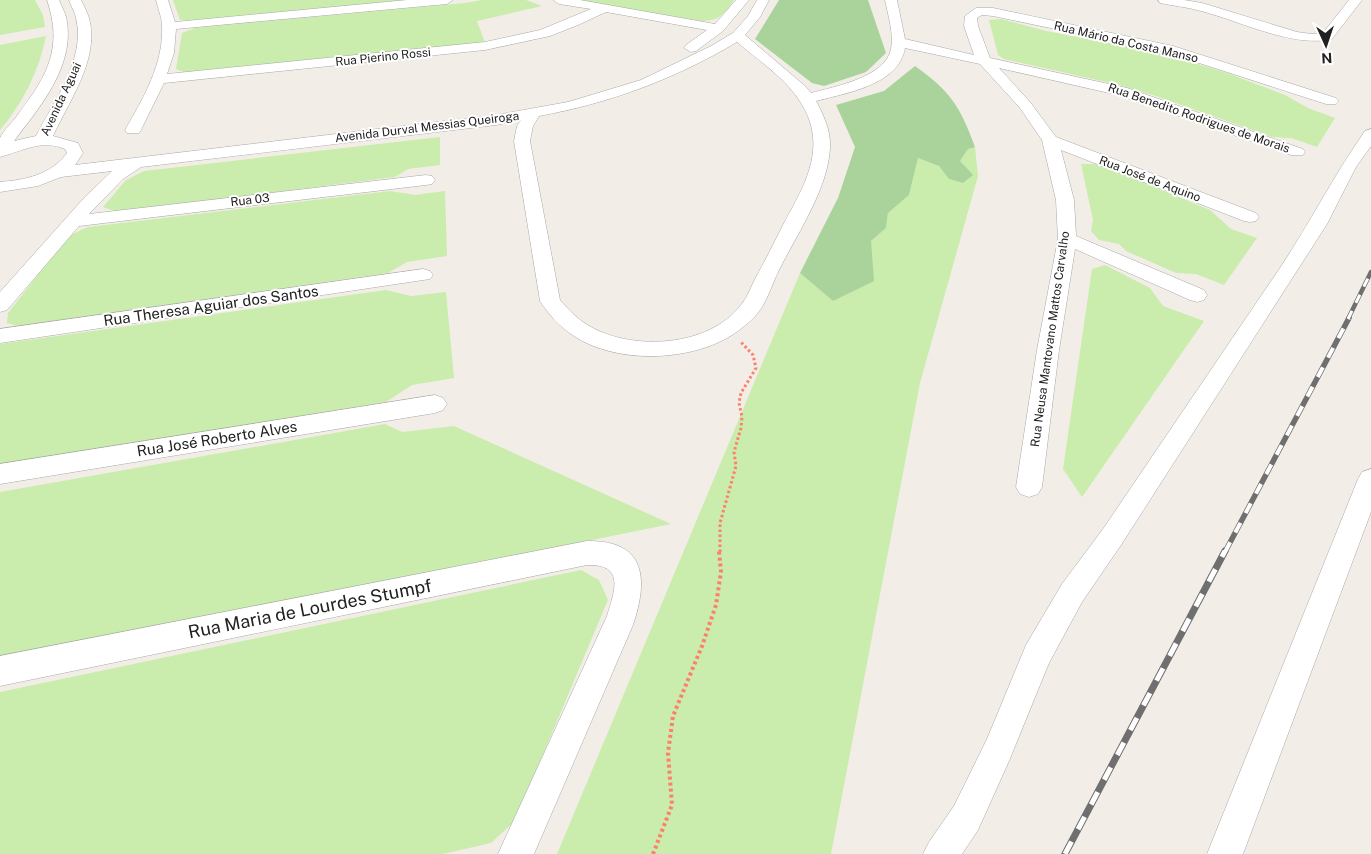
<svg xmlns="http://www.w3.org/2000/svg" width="1371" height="854" viewBox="0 0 1371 854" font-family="'Public Sans',sans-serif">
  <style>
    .grass { fill: #caecac }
    .forest { fill: #aad29b }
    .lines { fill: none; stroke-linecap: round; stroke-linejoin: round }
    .minor-casing { stroke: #a8a8a8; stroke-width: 1 }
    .path-far1 { stroke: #fe7f6c; stroke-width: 3; stroke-dasharray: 2.5 2.5; stroke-linecap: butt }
    .path { stroke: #fe7f6c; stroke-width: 4; stroke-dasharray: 3 3; stroke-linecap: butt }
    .minor { fill: #fff; fill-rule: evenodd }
    .rail-far2-casing { stroke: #6f6f6f; stroke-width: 4.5 }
    .rail-far1-casing { stroke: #6f6f6f; stroke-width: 5.5 }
    .rail-casing { stroke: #6f6f6f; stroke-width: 7 }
    .rail-far2 { stroke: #fff; stroke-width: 3; stroke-dasharray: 9; stroke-linecap: butt }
    .rail-far1 { stroke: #fff; stroke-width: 4; stroke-dasharray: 11; stroke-linecap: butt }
    .rail { stroke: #fff; stroke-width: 5; stroke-dasharray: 14; stroke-linecap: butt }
    .labels { text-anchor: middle; stroke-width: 4; stroke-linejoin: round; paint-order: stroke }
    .far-street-label { font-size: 12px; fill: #212121; stroke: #fff }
    .street-label { font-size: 15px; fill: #212121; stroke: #fff }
    .near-street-label { font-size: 18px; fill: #212121; stroke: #fff }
  </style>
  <rect width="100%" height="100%" fill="#f2eee7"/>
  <!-- grass -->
  <path class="grass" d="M0 0H35L43 15 45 27 0 35Z
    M173 0H416L193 21 180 20Z
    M482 0H526L542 6 477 21 485 43 186 73 176 69 182 33 195 28 465 3Z
    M572 0H734C725 14 719 21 701 21Z
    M1001 19 1046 31 1162 53 1227 73 1285 95 1308 108 1335 118 1317 147 1291 138 1272 137 1153 95 1115 84 1004 59 998 55 989 20Z
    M46 36C39 71 23 103 0 130V45Z
    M440 137V165L408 169 395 177 117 212 103 207 126 180 144 171Z
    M975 147 978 176 920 383 831 854H557L800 273 833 301 871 241 886 228 888 213 909 195 918 158 939 166 949 179 963 183 972 175 960 161 968 149Z
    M1081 164H1100L1210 210 1231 229 1257 238 1224 285 1196 274 1176 273 1126 251 1119 244 1099 240 1091 231 1093 220Z
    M390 191 415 195 445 191 447 256 407 262 388 273 18 326 7 323 8 313 68 236 88 227Z
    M1105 265 1150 288 1163 306 1204 321 1082 497 1063 469 1092 269Z
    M386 290 411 296 446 292 454 378 412 385 386 402 0 465V344Z
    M385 424 402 432 454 426 671 524 0 660V492Z
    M581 570 599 580 608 600 515 821 491 843 443 854H0V692Z"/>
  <!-- forest -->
  <path class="forest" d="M779 0H868L886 53 866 72 824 86 812 83 755 39Z
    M915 66C951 92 960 106 975 147L968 149 960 161 973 175 963 183 949 179 939 166 918 158 909 195 888 213 886 228 871 241 874 281 833 301 800 273 838 198 855 147 836 105 884 91Z"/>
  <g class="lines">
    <defs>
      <path id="minor" d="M47 0H59C62 7 66 14 67 22 74 67 40 107 14 141L36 136C54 101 86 59 76 18 75 12 71 6 69 0H81C84 6 87 12 89 18 100 59 69 101 53 136L78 143 83 153 75 165 496 115 568 102 641 80 711 46 733 33 748 16 757 0H769L760 17 745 35 805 86 811 93C834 87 886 77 891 49 894 34 888 15 885 0H897L905 39 974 55 964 26 965 16 976 8H993L1173 46 1336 98 1339 101 1336 104H1326L1165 52 993 16 982 15 977 18 978 26 990 58 1127 88 1303 149 1305 152 1303 155H1291L1118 95 999 68 1030 102 1056 137 1256 213 1259 217 1256 221 1250 222 1244 221 1061 150 1074 200 1076 236 1204 290 1207 295 1204 300 1197 302 1190 300 1075 249 1059 350 1042 487 1038 494 1029 497 1020 494 1016 487 1037 350 1058 239 1056 200 1042 140 1020 108 980 64 905 48C899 85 846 93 816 101 824 116 831 131 830 148 828 189 797 234 779 270 772 284 767 302 757 314 753 319 748 323 743 327 702 362 619 366 574 336 560 327 549 315 540 301L514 141 517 126 521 120 496 125 141 167 123 179 89 214 426 175 432 176 435 180 432 184 426 185 79 226 7 310 0 312V292L84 198 112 171 61 177 38 186 0 192V182C25 180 51 175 67 153L65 149C42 139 22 151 0 157 0 152 0 143 0 138 4 129 14 121 19 113 48 75 63 47 47 0ZM737 42C764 65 799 87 810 122 822 159 800 193 783 225 774 243 765 261 755 279 751 287 747 298 741 305 709 347 634 351 591 327 578 320 569 310 560 300L530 141 533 126 539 116C610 103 675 79 737 42Z
        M156 0H168L175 22 407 0H453L447 4 176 29 174 53 167 74 485 42 540 30 591 9 559 4 553 0H580L715 24 736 0H749L723 31 696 51 691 52 684 48 686 45 707 30 606 12 578 25 550 36 485 50 164 83 141 130 139 133H127L125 130C143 99 164 63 162 26 162 17 158 9 156 0Z
        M1158 0H1184L1202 3 1297 32 1312 34 1323 33 1349 0H1362L1332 39C1293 48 1240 21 1201 11 1188 7 1173 6 1160 3Z
        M1371 129V146L1356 167 1327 224 1121 545 1082 602 1049 663 1009 761 978 830 962 854H923L929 842 954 806 987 739 1026 645 1062 584 1103 529 1280 268C1310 223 1334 175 1365 131Z
        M423 269 430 271 433 275 430 279 0 343V329Z
        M435 395 443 398 447 404 443 410 435 413 0 484V464Z
        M1371 469V512L1243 854H1207L1358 479 1362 472Z
        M587 541C647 540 648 580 633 625L534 854H498L607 616C615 590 625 564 587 565L0 686V656Z"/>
    </defs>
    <!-- minor casing -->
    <use href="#minor" class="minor-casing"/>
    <!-- path-far1 -->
    <path class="path-far1" d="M720 552V523L736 466 734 452 741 428 742 417 739 403 741 393 756 368 753 355 740 341"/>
    <!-- path -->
    <path class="path" d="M653 854 672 805 668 753 673 716 702 646 716 605 721 572 719 551"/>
    <!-- minor -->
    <use href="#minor" class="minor"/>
    <defs>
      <path id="rail-far2" d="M1348 319 1371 272"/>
      <path id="rail-far1" d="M1225 552 1349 318"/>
      <path id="rail" d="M1065 854 1225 551"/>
    </defs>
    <!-- rail-far2 casing -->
    <use href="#rail-far2" class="rail-far2-casing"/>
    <!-- rail-far1 casing -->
    <use href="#rail-far1" class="rail-far1-casing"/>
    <!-- rail casing -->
    <use href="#rail" class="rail-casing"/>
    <!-- rail-far2 -->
    <use href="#rail-far2" class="rail-far2"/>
    <!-- rail-far1 -->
    <use href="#rail-far1" class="rail-far1"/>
    <!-- rail -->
    <use href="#rail" class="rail"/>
  </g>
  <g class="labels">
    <!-- far-street labels -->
    <g class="far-street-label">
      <text transform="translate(1126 42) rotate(13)" y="4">Rua Mário da Costa Manso</text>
      <text transform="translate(383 57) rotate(-6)" y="4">Rua Pierino Rossi</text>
      <text transform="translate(61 99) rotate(-65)" y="4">Avenida Aguai</text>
      <text transform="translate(1199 118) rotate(19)" y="4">Rua Benedito Rodrigues de Morais</text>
      <text transform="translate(427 127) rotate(-7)" y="4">Avenida Durval Messias Queiroga</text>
      <text transform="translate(1150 179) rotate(21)" y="4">Rua José de Aquino</text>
      <text transform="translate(250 200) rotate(-7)" y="4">Rua 03</text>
      <text transform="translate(1050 339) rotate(-82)" y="4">Rua Neusa Mantovano Mattos Carvalho</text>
    </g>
    <!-- street labels -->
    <g class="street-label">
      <text transform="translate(211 306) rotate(-8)" y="5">Rua Theresa Aguiar dos Santos</text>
      <text transform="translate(217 439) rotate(-9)" y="5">Rua José Roberto Alves</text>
    </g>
    <!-- near-street labels -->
    <g class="near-street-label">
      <text transform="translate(310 609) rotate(-11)" y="6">Rua Maria de Lourdes Stumpf</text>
    </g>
  </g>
  <!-- north arrow -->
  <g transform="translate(1326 45) rotate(177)" stroke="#ffffff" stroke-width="4" paint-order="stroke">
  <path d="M0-4L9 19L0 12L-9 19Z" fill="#212121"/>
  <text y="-8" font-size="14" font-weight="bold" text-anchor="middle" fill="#212121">N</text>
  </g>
</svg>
